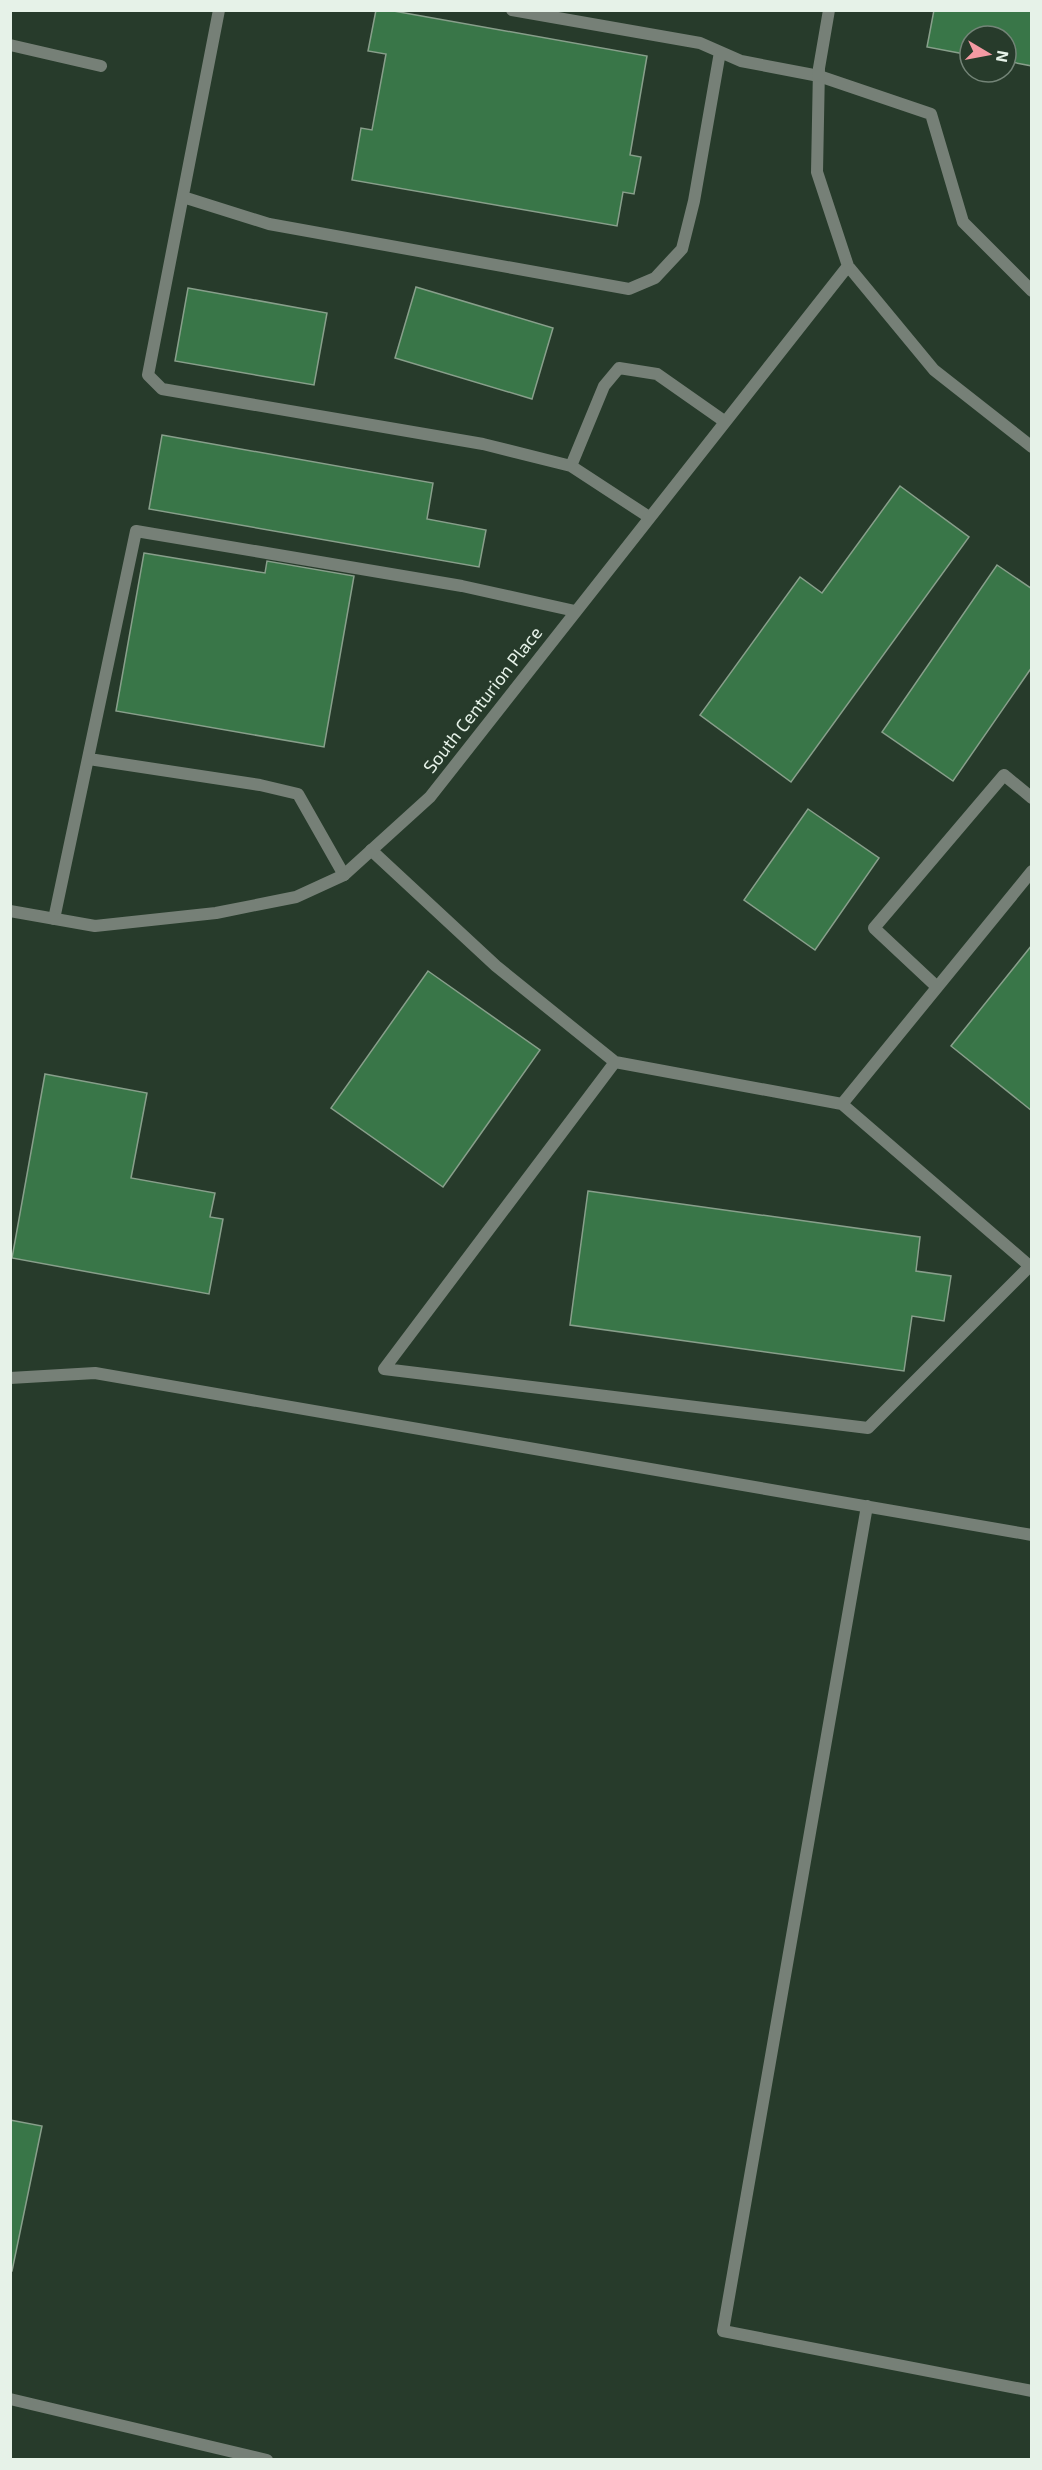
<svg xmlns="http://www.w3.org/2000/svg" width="1042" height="2470" viewBox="0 0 1042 2470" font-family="'Exo 2',sans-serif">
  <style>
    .building { fill: #397648; stroke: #889f8b; stroke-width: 1.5 }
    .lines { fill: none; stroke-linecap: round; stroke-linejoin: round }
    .lane { stroke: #768077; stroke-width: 12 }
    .street { stroke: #768077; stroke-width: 12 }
    .labels { text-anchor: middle; stroke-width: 4.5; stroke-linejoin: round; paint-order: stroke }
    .street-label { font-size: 18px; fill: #e6f2e8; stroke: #273b2b }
  </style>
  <rect width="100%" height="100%" fill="#273b2b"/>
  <!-- building -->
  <path class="building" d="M376 10H388L647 56 630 155 641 157 634 194 623 192 617 226 352 180 361 128 372 130 386 54 368 51Z
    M934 10H1032V66L1006 61V36H970V55L927 47Z
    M416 287 553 328 532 399 395 358Z
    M188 288 327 313 314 385 175 361Z
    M162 435 433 483 427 519 486 530 479 567 149 509Z
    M900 486 969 537 791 782 700 715 800 577 822 593Z
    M144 553 265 573 267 561 354 576 324 747 116 711Z
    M997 565 1032 589V667L953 781 882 732Z
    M808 809 879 858 815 950 744 900Z
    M1032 945V1111L951 1046Z
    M428 971 540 1050 443 1187 331 1108Z
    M45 1074 147 1093 131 1178 215 1193 210 1217 223 1219 209 1294 12 1258Z
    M588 1191 920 1237 916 1271 951 1276 944 1321 912 1316 904 1371 570 1325Z
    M10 2120 42 2126 12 2271H10Z"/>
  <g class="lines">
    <!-- lane -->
    <path class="lane" d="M219 10 148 375 162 389 483 444 571 466 649 517
      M512 10 700 43 741 61 819 76 931 114 963 222 1032 291
      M10 45 101 66
      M183 197 269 224 629 289 655 278 682 249 694 201 720 52
      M571 466 604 386 619 368 657 374 724 421
      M89 759 260 785 298 794 344 875
      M371 850 496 966 615 1062 842 1104 1032 1268
      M54 919 136 531 462 586 575 611
      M937 987 874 928 1004 775 1032 798
      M615 1062 384 1369 868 1428 1032 1264
      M842 1104 1032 871
      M10 1378 95 1373 1032 1535
      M867 1506 723 2331 1032 2391
      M10 2399 267 2460"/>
    <!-- street -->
    <path class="street" d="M829 10 819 68 817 172 848 266 934 370 1032 447
      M10 911 95 926 216 913 296 897 344 875 430 797 848 266"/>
  </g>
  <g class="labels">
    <!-- street labels -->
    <g class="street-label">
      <text transform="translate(483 700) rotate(-52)" y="6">South Centurion Place</text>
    </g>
  </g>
  <!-- border -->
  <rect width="1042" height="2470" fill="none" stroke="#e6f2e8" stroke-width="24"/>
  <!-- north arrow -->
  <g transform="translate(988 54) rotate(100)"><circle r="28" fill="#273b2b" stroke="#738477" stroke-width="1.5"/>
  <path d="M0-4.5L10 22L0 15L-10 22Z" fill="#f49aa3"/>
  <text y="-9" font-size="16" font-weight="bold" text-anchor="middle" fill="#e6f2e8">N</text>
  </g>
</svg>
